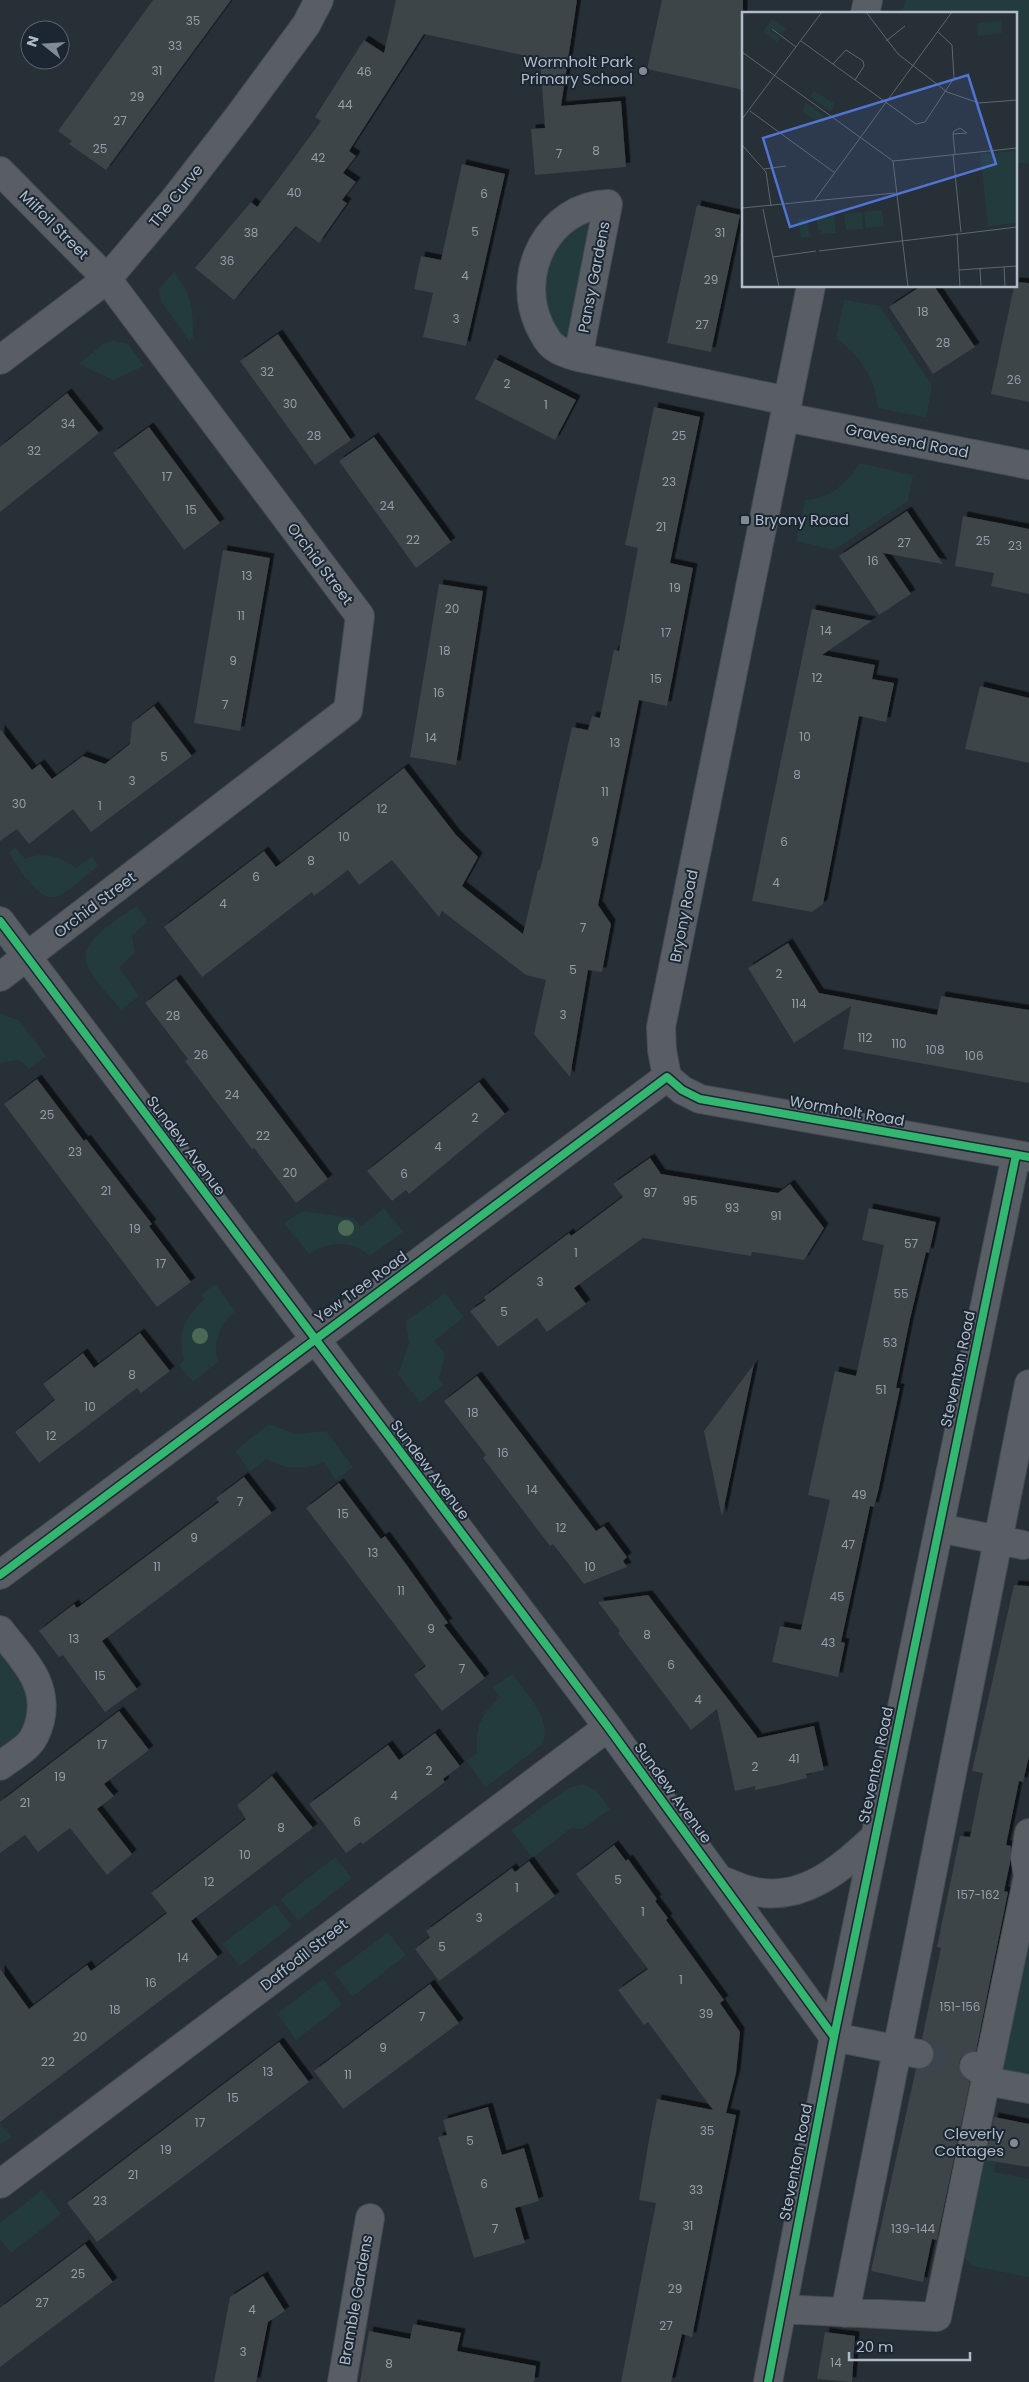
<svg xmlns="http://www.w3.org/2000/svg" width="1029" height="2382" viewBox="0 0 1029 2382" font-family="Poppins,sans-serif">
  <style>
    .green { fill: #243b3d }
    .building { fill: #3d444a; filter: url(#shadow) }
    .lines { fill: none; stroke-linecap: round; stroke-linejoin: round }
    .minor-tunnel { stroke: #3c444d; stroke-width: 28; stroke-dasharray: 28 14; stroke-linecap: butt }
    .minor-casing { stroke: #464b52; stroke-width: 30 }
    .minor { stroke: #585e64; stroke-width: 28 }
    .cycleway-casing { stroke: #1b2632; stroke-width: 11 }
    .cycleway { stroke: #33b770; stroke-width: 8 }
    .tree { fill: #4a6a55 }
    .poi-dot { fill: #818b96; stroke: #1b2632; stroke-width: 2 }
    .labels { text-anchor: middle; stroke-width: 4; stroke-linejoin: round; paint-order: stroke }
    .number-label { font-size: 12px; fill: #949ea9 }
    .poi-label { font-size: 15px; fill: #b1bcc9; stroke: #1b2632; text-anchor: end }
    .street-label { font-size: 15px; fill: #b1bcc9; stroke: #1b2632 }
    .inset-road { fill: none; stroke: #5e6771; stroke-width: 1 }
    .view { fill: #5174d3; fill-opacity: 0.15; stroke: #5174d3; stroke-width: 2.5 }
    .inset-edge { fill: none; stroke: #b1bcc9; stroke-width: 2.5 }
  </style>
  <defs>
    <filter id="shadow"><feDropShadow dx="4.5" dy="-4.5" stdDeviation="0" flood-color="#0009"/></filter>
  </defs>
  <rect width="100%" height="100%" fill="#272f37"/>
  <!-- green -->
  <path class="green" d="M905 0H1029V164L1015 162V14H902Z
    M586 220 593 221 569 337 565 339 557 336 540 298 551 248Z
    M174 272C191 292 194 312 193 338L189 341 161 301 159 289Z
    M844 300 880 306 932 386 926 418 878 408C875 379 860 354 836 339Z
    M114 341 128 344 144 366 113 380 79 364 104 343Z
    M860 463 913 475 908 501 834 550 796 541 805 500C831 499 846 483 860 463Z
    M15 847 25 859C42 850 63 857 76 868L92 856 98 866C86 875 72 890 58 896 39 905 18 866 9 853Z
    M136 906 148 922 132 935 135 953 119 968 139 996 121 1010C110 996 96 982 88 967 74 943 120 918 136 906Z
    M0 1014 19 1020 46 1056 29 1069 19 1060 0 1063Z
    M384 1208 403 1232 370 1256C351 1240 329 1241 309 1254L284 1223 302 1211 353 1218 361 1226Z
    M215 1284 235 1311C220 1325 212 1342 218 1362L193 1382 179 1365 184 1360C177 1329 183 1322 204 1299L201 1295Z
    M445 1293 464 1317 434 1341 445 1354 439 1379 443 1385 420 1403 398 1374 409 1344 406 1321Z
    M269 1424 295 1434 326 1431 353 1467 336 1480 324 1462C303 1470 286 1470 266 1459L250 1472 235 1451Z
    M0 1640 32 1691 26 1728 0 1754Z
    M512 1674C527 1695 552 1717 543 1744L486 1787 466 1761 477 1753C475 1727 481 1714 500 1697L493 1687Z
    M583 1784 596 1790 610 1809 583 1829 571 1828 533 1858 511 1830 568 1788Z
    M335 1857 352 1878 298 1921 281 1899Z
    M275 1904 292 1926 240 1966 222 1944Z
    M1029 1926V2074L1002 2069Z
    M388 1932 406 1955 352 1997 334 1973Z
    M323 1979 342 2005 296 2040 277 2014Z
    M0 2123 11 2137 0 2145Z
    M981 2159 996 2161 994 2172 1029 2179V2277L972 2266 961 2254Z
    M42 2190 61 2214 11 2253 0 2239V2223Z"/>
  <!-- building -->
  <path class="building" d="M153 0H231L106 170 69 144 72 141 58 131Z
    M396 0H577L561 106 621 101 626 167 535 175 531 129 545 128 540 59 424 34 349 151 356 156 343 173 356 182 342 200 347 203 319 243 296 226 234 300 195 268 251 202 257 207 289 165 321 121 315 117 364 40 384 53Z
    M662 0H743V90L647 69Z
    M462 164 505 174 466 346 423 337 433 293 414 289 421 256 441 260Z
    M697 205 740 215 711 352 667 343Z
    M1015 282 1029 283V402L991 394Z
    M921 286H934L975 347 933 374 889 307Z
    M278 334 351 440 315 465 240 361Z
    M495 359 576 400 555 440 475 399Z
    M67 393 99 433 0 512V447Z
    M654 407 700 417 670 563 693 568 667 706 639 700 598 905 611 924 602 972 588 970 570 1077 534 1034 546 980 526 975 442 911 439 917 392 860 359 885 348 870 314 896 312 892 202 977 164 927 264 851 276 867 404 768 456 835 478 857 462 886 523 934 538 870H540L572 727 588 730 592 716 600 718 614 650 619 651 638 548 625 545Z
    M149 427 220 523 184 550 113 453Z
    M374 437 451 542 416 568 339 461Z
    M907 511 943 564 883 553 911 594 879 615 839 556Z
    M963 516 1029 529V594L991 586 994 573 955 566Z
    M223 550 270 558 240 731 194 723Z
    M439 584 483 591 456 765 410 757Z
    M812 609 872 621 822 655 875 665 872 679 894 683 886 722 859 716 823 904 812 912 752 901Z
    M980 686 1029 698V763L965 749Z
    M154 706 192 756 91 832 73 809 29 844 17 829 0 841V729L32 770 40 764 52 779 83 756 105 764 130 744 132 723Z
    M788 943 819 993 937 1015 941 996 1029 1010V1083L843 1049 851 1006 794 1043 748 968Z
    M176 979 328 1179 296 1203 254 1148 252 1149 185 1061 188 1059 145 1003Z
    M37 1079 84 1141 86 1139 152 1224 149 1226 191 1282 157 1307 4 1104Z
    M479 1082 505 1114 409 1194 406 1190 392 1201 367 1171Z
    M650 1158 661 1174 778 1193 790 1184 824 1228 804 1260 752 1252 751 1256 643 1238 574 1288 586 1304 547 1332 537 1318 498 1347 470 1311 486 1300 484 1297 569 1233 571 1236 623 1197 613 1184Z
    M869 1208 936 1222 929 1253 926 1252 910 1319 896 1388H900L878 1492 874 1507 870 1506 856 1572 841 1642 845 1643 838 1677 772 1662 780 1626 801 1630 830 1500 808 1495 835 1371 856 1376 870 1311 884 1245 862 1240Z
    M140 1333 170 1371 141 1393 137 1388 39 1463 15 1432 55 1400 43 1384 83 1353 94 1368Z
    M754 1364 722 1517 704 1431Z
    M477 1376 596 1531 604 1526 627 1557 623 1561 627 1567 584 1584 553 1544 550 1546 483 1458 486 1455 444 1401Z
    M244 1477 272 1513 102 1641 137 1689 105 1712 63 1655 59 1657 39 1631 74 1604 77 1608 219 1502 216 1498Z
    M339 1483 381 1539 385 1536 403 1560 448 1623 444 1625 485 1678 442 1711 414 1675 426 1666 306 1508Z
    M1014 1585 1029 1586V1756L1023 1782 1019 1781 1006 1845 1011 1846 1010 1863 1004 1891 1008 1892 976 2051 967 2052 961 2057 959 2064 960 2073 970 2082 937 2240 932 2239 923 2282 871 2271 916 2069H924L931 2064 934 2058V2049L929 2042 922 2039 941 1948 937 1947 960 1836 970 1837 983 1773 972 1771Z
    M648 1595 758 1738 814 1726 824 1770 806 1774 807 1778 779 1785 755 1790V1786L735 1791 717 1709 691 1730 618 1633 620 1631 598 1602Z
    M119 1711 149 1750 104 1784 114 1796 97 1809 132 1854 107 1875 70 1828 38 1852 25 1835 0 1853V1802Z
    M435 1733 460 1766 443 1779 445 1782 363 1844 361 1842 346 1853 309 1804 388 1745 399 1760Z
    M272 1776 313 1828 191 1921 218 1957 0 2122V1969L29 2009 87 1965 91 1971 167 1913 151 1893 246 1819 237 1805Z
    M614 1845 626 1861 628 1859 657 1899 655 1901 668 1918 666 1920 724 2000 720 2003 740 2032 736 2073 726 2113 736 2115 692 2337 682 2334 671 2382H621L656 2203 639 2200 648 2145 657 2099 713 2110 648 2022 644 2025 618 1990 648 1969 576 1874Z
    M529 1861 555 1896 439 1981 415 1949 430 1937 426 1931 512 1868 515 1872Z
    M430 1984 459 2023 343 2109 314 2071Z
    M279 2042 309 2082 97 2242 67 2203Z
    M488 2107 502 2155 524 2148 539 2201 515 2208 525 2243 474 2258 438 2137 447 2135 443 2120Z
    M994 2117 1029 2124V2167L985 2160Z
    M85 2244 113 2282 0 2367V2308Z
    M263 2276 285 2311 268 2322 256 2382H214L230 2297Z
    M413 2324 461 2333 457 2351 536 2366 534 2382H360L369 2331 410 2339Z
    M825 2332 855 2336 852 2382 817 2379Z"/>
  <g class="lines">
    <!-- minor-tunnel -->
    <path class="minor-tunnel" d="M919 2054 973 2066"/>
    <defs>
      <path id="minor" d="M865 14 868 0
        M0 171 107 279 360 616 348 710 0 977
        M578 357 608 204C549 206 515 272 539 325 543 333 548 344 557 349 563 353 571 355 578 357L788 401
        M0 360 107 279 174 200 239 116 306 25 319 0
        M785 417 1029 465
        M0 921 608 1727 834 2037
        M667 1077 662 1050 661 1027 811 286
        M667 1077 682 1090 700 1099 1029 1157
        M939 1528 1023 1545
        M0 1575 667 1077
        M0 1630C22 1659 49 1682 40 1721 38 1729 34 1739 28 1745 20 1753 9 1759 0 1766
        M719 1879C730 1883 741 1889 752 1891 803 1903 840 1869 875 1837
        M834 2037 919 2054
        M974 2066 997 2083 1029 2089
        M0 2184 608 1727
        M782 2309 937 2317 1028 1876 1025 1857 1029 1833
        M845 2313 1029 1384
        M342 2382 370 2218
        M768 2382 834 2037 1016 1155"/>
    </defs>
    <!-- minor casing -->
    <use href="#minor" class="minor-casing"/>
    <!-- minor -->
    <use href="#minor" class="minor"/>
    <defs>
      <path id="cycleway" d="M0 921 608 1727 834 2037
        M0 1575 667 1077 682 1090 700 1099 1029 1157
        M768 2382 834 2037 1016 1155"/>
    </defs>
    <!-- cycleway casing -->
    <use href="#cycleway" class="cycleway-casing"/>
    <!-- cycleway -->
    <use href="#cycleway" class="cycleway"/>
  </g>
  <!-- trees -->
  <g class="tree">
    <circle cx="346" cy="1228" r="8"/>
    <circle cx="200" cy="1336" r="8"/>
  </g>
  <!-- markers -->
  <g class="poi-dot">
    <circle cx="643" cy="71" r="5"/>
    <rect x="740" y="515" width="10" height="10" rx="2.5"/>
    <circle cx="1014" cy="2143" r="5"/>
  </g>
  <g class="labels">
    <!-- number labels -->
    <g class="number-label">
      <text x="193" y="25">35</text>
      <text x="175" y="50">33</text>
      <text x="157" y="75">31</text>
      <text x="364" y="76">46</text>
      <text x="137" y="101">29</text>
      <text x="345" y="109">44</text>
      <text x="120" y="125">27</text>
      <text x="100" y="153">25</text>
      <text x="596" y="155">8</text>
      <text x="559" y="158">7</text>
      <text x="318" y="162">42</text>
      <text x="294" y="197">40</text>
      <text x="484" y="198">6</text>
      <text x="475" y="236">5</text>
      <text x="251" y="237">38</text>
      <text x="720" y="237">31</text>
      <text x="227" y="265">36</text>
      <text x="465" y="280">4</text>
      <text x="711" y="284">29</text>
      <text x="923" y="316">18</text>
      <text x="456" y="323">3</text>
      <text x="702" y="329">27</text>
      <text x="943" y="347">28</text>
      <text x="267" y="376">32</text>
      <text x="1014" y="384">26</text>
      <text x="507" y="388">2</text>
      <text x="290" y="408">30</text>
      <text x="546" y="409">1</text>
      <text x="68" y="428">34</text>
      <text x="314" y="440">28</text>
      <text x="679" y="440">25</text>
      <text x="34" y="455">32</text>
      <text x="167" y="481">17</text>
      <text x="669" y="486">23</text>
      <text x="387" y="510">24</text>
      <text x="191" y="514">15</text>
      <text x="661" y="531">21</text>
      <text x="413" y="544">22</text>
      <text x="983" y="545">25</text>
      <text x="904" y="547">27</text>
      <text x="1015" y="550">23</text>
      <text x="873" y="565">16</text>
      <text x="247" y="580">13</text>
      <text x="675" y="592">19</text>
      <text x="452" y="613">20</text>
      <text x="241" y="620">11</text>
      <text x="826" y="635">14</text>
      <text x="666" y="637">17</text>
      <text x="445" y="655">18</text>
      <text x="233" y="665">9</text>
      <text x="817" y="682">12</text>
      <text x="656" y="683">15</text>
      <text x="439" y="697">16</text>
      <text x="225" y="709">7</text>
      <text x="805" y="741">10</text>
      <text x="431" y="742">14</text>
      <text x="615" y="747">13</text>
      <text x="164" y="761">5</text>
      <text x="797" y="779">8</text>
      <text x="132" y="785">3</text>
      <text x="605" y="796">11</text>
      <text x="19" y="808">30</text>
      <text x="100" y="810">1</text>
      <text x="382" y="813">12</text>
      <text x="344" y="841">10</text>
      <text x="595" y="846">9</text>
      <text x="784" y="846">6</text>
      <text x="311" y="865">8</text>
      <text x="256" y="881">6</text>
      <text x="776" y="887">4</text>
      <text x="223" y="908">4</text>
      <text x="583" y="932">7</text>
      <text x="573" y="974">5</text>
      <text x="779" y="978">2</text>
      <text x="799" y="1008">114</text>
      <text x="563" y="1019">3</text>
      <text x="173" y="1020">28</text>
      <text x="865" y="1042">112</text>
      <text x="899" y="1048">110</text>
      <text x="935" y="1054">108</text>
      <text x="201" y="1059">26</text>
      <text x="974" y="1060">106</text>
      <text x="232" y="1099">24</text>
      <text x="47" y="1119">25</text>
      <text x="475" y="1122">2</text>
      <text x="263" y="1140">22</text>
      <text x="438" y="1151">4</text>
      <text x="75" y="1156">23</text>
      <text x="290" y="1177">20</text>
      <text x="404" y="1178">6</text>
      <text x="106" y="1195">21</text>
      <text x="650" y="1197">97</text>
      <text x="690" y="1205">95</text>
      <text x="732" y="1212">93</text>
      <text x="776" y="1220">91</text>
      <text x="135" y="1233">19</text>
      <text x="911" y="1248">57</text>
      <text x="576" y="1257">1</text>
      <text x="161" y="1268">17</text>
      <text x="540" y="1286">3</text>
      <text x="901" y="1298">55</text>
      <text x="504" y="1316">5</text>
      <text x="890" y="1347">53</text>
      <text x="132" y="1379">8</text>
      <text x="881" y="1394">51</text>
      <text x="90" y="1411">10</text>
      <text x="473" y="1417">18</text>
      <text x="51" y="1440">12</text>
      <text x="503" y="1457">16</text>
      <text x="532" y="1494">14</text>
      <text x="859" y="1499">49</text>
      <text x="240" y="1506">7</text>
      <text x="343" y="1518">15</text>
      <text x="561" y="1532">12</text>
      <text x="194" y="1542">9</text>
      <text x="848" y="1549">47</text>
      <text x="373" y="1557">13</text>
      <text x="157" y="1571">11</text>
      <text x="590" y="1571">10</text>
      <text x="401" y="1595">11</text>
      <text x="837" y="1601">45</text>
      <text x="431" y="1633">9</text>
      <text x="647" y="1639">8</text>
      <text x="74" y="1643">13</text>
      <text x="828" y="1647">43</text>
      <text x="671" y="1669">6</text>
      <text x="462" y="1673">7</text>
      <text x="100" y="1680">15</text>
      <text x="698" y="1704">4</text>
      <text x="102" y="1749">17</text>
      <text x="794" y="1763">41</text>
      <text x="755" y="1771">2</text>
      <text x="429" y="1775">2</text>
      <text x="60" y="1781">19</text>
      <text x="394" y="1800">4</text>
      <text x="25" y="1807">21</text>
      <text x="357" y="1826">6</text>
      <text x="281" y="1832">8</text>
      <text x="245" y="1859">10</text>
      <text x="618" y="1884">5</text>
      <text x="209" y="1886">12</text>
      <text x="517" y="1892">1</text>
      <text x="978" y="1899">157-162</text>
      <text x="643" y="1916">1</text>
      <text x="479" y="1922">3</text>
      <text x="442" y="1951">5</text>
      <text x="183" y="1962">14</text>
      <text x="681" y="1984">1</text>
      <text x="151" y="1987">16</text>
      <text x="960" y="2011">151-156</text>
      <text x="115" y="2014">18</text>
      <text x="706" y="2018">39</text>
      <text x="422" y="2021">7</text>
      <text x="80" y="2041">20</text>
      <text x="383" y="2052">9</text>
      <text x="48" y="2066">22</text>
      <text x="268" y="2076">13</text>
      <text x="348" y="2079">11</text>
      <text x="233" y="2102">15</text>
      <text x="200" y="2127">17</text>
      <text x="707" y="2135">35</text>
      <text x="470" y="2145">5</text>
      <text x="166" y="2154">19</text>
      <text x="133" y="2179">21</text>
      <text x="484" y="2188">6</text>
      <text x="696" y="2194">33</text>
      <text x="100" y="2205">23</text>
      <text x="688" y="2230">31</text>
      <text x="495" y="2233">7</text>
      <text x="913" y="2233">139-144</text>
      <text x="78" y="2278">25</text>
      <text x="675" y="2293">29</text>
      <text x="42" y="2307">27</text>
      <text x="252" y="2314">4</text>
      <text x="666" y="2330">27</text>
      <text x="243" y="2356">3</text>
      <text x="836" y="2367">14</text>
      <text x="389" y="2368">8</text>
    </g>
    <!-- poi labels -->
    <g class="poi-label">
      <text x="633" y="67">Wormholt Park<tspan x="633" dy="17">Primary School</tspan></text>
      <text x="755" y="525" text-anchor="start">Bryony Road</text>
      <text x="1004" y="2139">Cleverly<tspan x="1004" dy="17">Cottages</tspan></text>
    </g>
    <!-- street labels -->
    <g class="street-label">
      <text transform="translate(176 196) rotate(-51)" y="5">The Curve</text>
      <text transform="translate(54 225) rotate(45)" y="5">Milfoil Street</text>
      <text transform="translate(594 277) rotate(-79)" y="5">Pansy Gardens</text>
      <text transform="translate(907 441) rotate(11)" y="5">Gravesend Road</text>
      <text transform="translate(320 564) rotate(53)" y="5">Orchid Street</text>
      <text transform="translate(95 905) rotate(-37)" y="5">Orchid Street</text>
      <text transform="translate(684 916) rotate(-79)" y="5">Bryony Road</text>
      <text transform="translate(847 1111) rotate(10)" y="5">Wormholt Road</text>
      <text transform="translate(186 1146) rotate(53)" y="5">Sundew Avenue</text>
      <text transform="translate(361 1287) rotate(-36)" y="5">Yew Tree Road</text>
      <text transform="translate(958 1369) rotate(-78)" y="5">Steventon Road</text>
      <text transform="translate(430 1470) rotate(53)" y="5">Sundew Avenue</text>
      <text transform="translate(876 1765) rotate(-78)" y="5">Steventon Road</text>
      <text transform="translate(673 1793) rotate(54)" y="5">Sundew Avenue</text>
      <text transform="translate(304 1955) rotate(-38)" y="5">Daffodil Street</text>
      <text transform="translate(796 2162) rotate(-79)" y="5">Steventon Road</text>
      <text transform="translate(356 2300) rotate(-80)" y="5">Bramble Gardens</text>
    </g>
  </g>
  <!-- overview -->
  <g transform="translate(742 12)">
    <rect width="275" height="275" fill="#272f37"/>
    <path d="M30 7 44 17 40 22 28 15V19L38 25 35 30 21 20ZM259 9 260 21 236 24 235 11ZM72 79 92 91 89 100 68 84ZM63 90 85 106 82 110H76L61 100ZM275 139V211L246 214 238 142ZM140 198 142 214 124 216 122 200ZM120 200 121 217 104 218 102 202ZM92 202 94 221 79 222 80 218H76L74 204ZM66 205 67 223 72 224 59 226 56 207Z" fill="#243b3d"/>
    <path class="inset-road" d="M124 0 156 42 205 80 237 91 275 88M30 17 54 35M59 29 174 112 183 110 212 66 210 33 196 20M144 29 163 14M0 40 151 149M91 52 104 38 121 49 122 54 113 68M8 99 93 161M0 107 80 0M211 122 225 121 218 116 212 119 211 122 213 142M0 133 24 160 29 194M211 142 219 220M151 149 166 275M151 149 275 136M22 157 44 154M72 189 210 0M0 196 153 181M21 197 37 275M215 221 218 275M77 239 275 215M31 245 74 239M262 255 263 275M238 256 239 275M217 258 275 254"/>
    <path class="view" d="M226 63 254 152 48 215 21 126Z"/>
    <rect width="275" height="275" class="inset-edge"/>
  </g>
  <!-- north arrow -->
  <g transform="translate(45 45) rotate(287)"><circle r="24" fill="#1b2632" stroke="#57626e"/>
  <path d="M0-4L9 19L0 12L-9 19Z" fill="#818b96"/>
  <text y="-8" font-size="14" font-weight="bold" text-anchor="middle" fill="#b1bcc9">N</text>
  </g>
  <!-- scale -->
  <path d="M849 2352v8h121v-8" fill="none" stroke="#b1bcc9" stroke-width="2.5"/>
  <text x="856" y="2352" font-size="15" fill="#b1bcc9" stroke="#1b2632" stroke-width="4" paint-order="stroke">20 m</text>
</svg>
